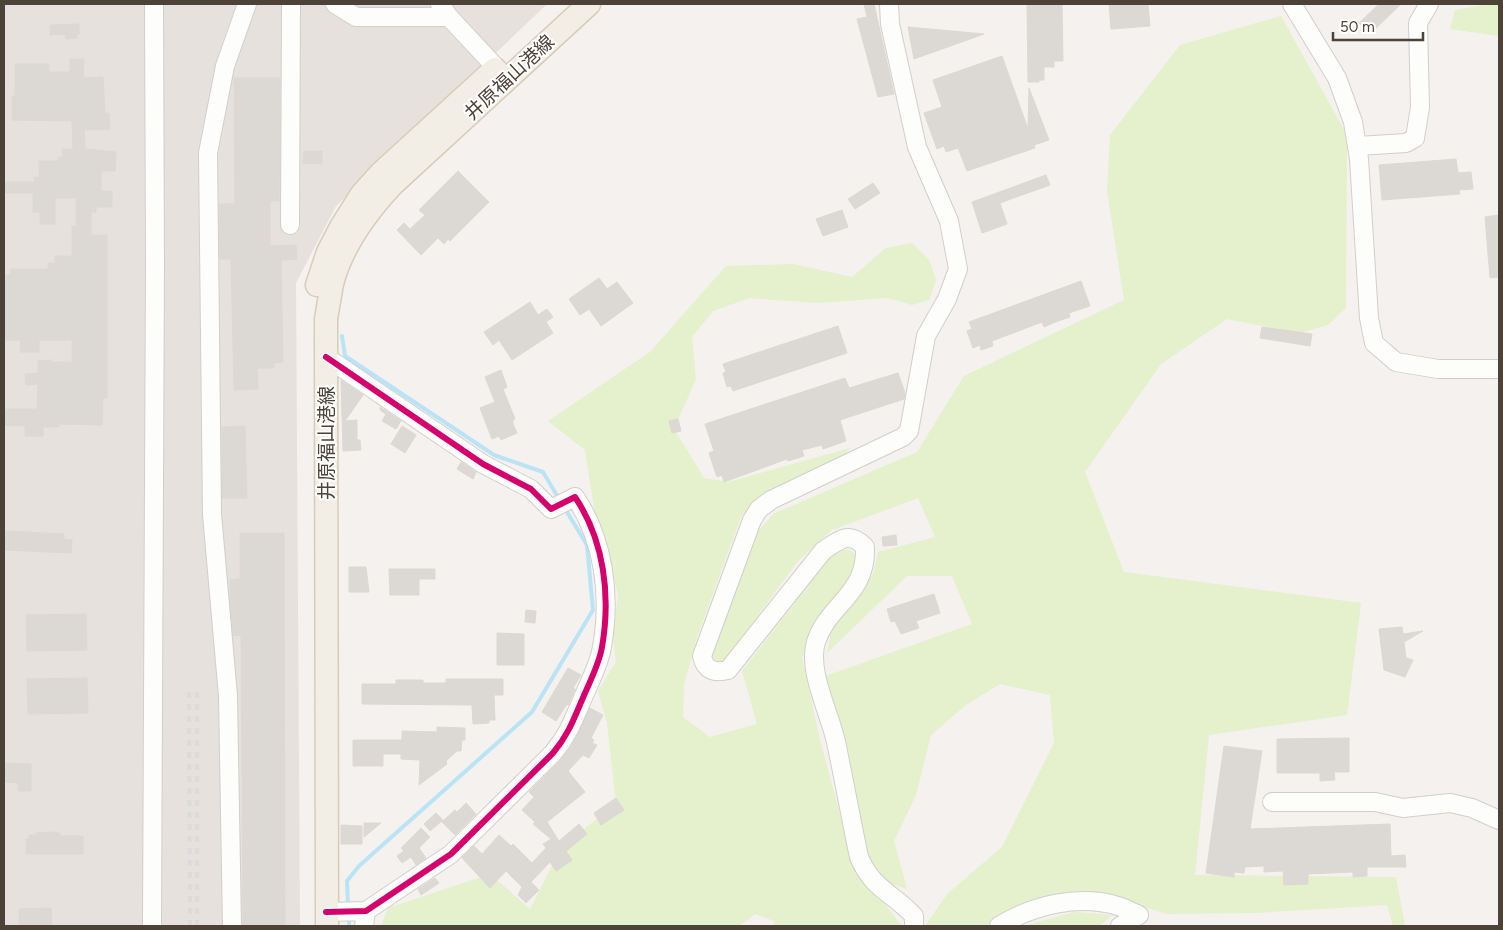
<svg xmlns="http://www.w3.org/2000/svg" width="1503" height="930" viewBox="0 0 1503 930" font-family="Figtree,'Noto Sans JP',sans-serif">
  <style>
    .industrial { fill: #e6e1dd }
    .green { fill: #e5f0cc }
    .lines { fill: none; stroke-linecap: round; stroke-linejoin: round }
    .stream { stroke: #bbe3f6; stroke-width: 4 }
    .building { fill: #dcd8d3; stroke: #ddd8d3 }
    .minor-casing { stroke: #d2cfcb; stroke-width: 20 }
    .major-casing { stroke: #d8ccb9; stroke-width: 25 }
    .minor { stroke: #fdfdfc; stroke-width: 18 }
    .major { stroke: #f2eee6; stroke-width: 22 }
    .rail { stroke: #dbdbda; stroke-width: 4; stroke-dasharray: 6 6; stroke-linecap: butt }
    .cycleway-casing { stroke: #fff; stroke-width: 9 }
    .cycleway { stroke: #d6006c; stroke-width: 6 }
    .labels { text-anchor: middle; stroke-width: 4; stroke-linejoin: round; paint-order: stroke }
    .street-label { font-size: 19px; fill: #4c4237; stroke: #fff }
  </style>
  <rect width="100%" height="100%" fill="#f4f1ee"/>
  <!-- industrial -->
  <path class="industrial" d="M4 4H547L336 206 296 283 300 926H4Z"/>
  <!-- green -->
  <path class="green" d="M1491 4H1499V36L1450 29 1455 10Z
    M1281 16 1347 135 1346 308 1328 325 1300 333 1227 319 1161 364 1085 472 1124 572 1361 603 1347 715 1209 735 1195 875 1396 877 1405 926H1393L1387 905 1255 913 1167 914 1091 891 1032 899 986 926H925L947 894 1002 847 1054 743 1050 695 1000 684 966 705 931 735 916 795 894 841 907 889C879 880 875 876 864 849L823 677 972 624 952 576H907L827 653 831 631 873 574 878 552 935 537 918 498 832 530 797 562 729 656 719 663 712 657V647L756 534 773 514 917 452 964 376 1124 300 1107 191 1110 135 1180 45Z
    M912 243 929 260 936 280 929 300 912 305 888 298 817 303 750 298 713 311 692 337 696 379 674 429 704 478 728 482 850 448 845 454 762 494 741 517 697 637 684 685 683 717 710 737 757 724 742 671 836 550H850L857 556C845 592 824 626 802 657L820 740 856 874 884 903 901 925 900 926H774V921L755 914 739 926H381L388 908 490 874 530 909 562 846 616 804 607 723 598 691 616 662 613 639 618 594 595 514 585 450 548 421 650 352 726 266 793 264 852 277 886 248Z
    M1075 912 1113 915 1099 926H1023Z"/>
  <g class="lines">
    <!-- stream -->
    <path class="stream" d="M342 336 345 356 494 455 543 472 559 499
      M348 907 347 881 359 866 532 712 593 610 587 545 564 507
      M349 916V926"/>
  </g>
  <!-- building -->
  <path class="building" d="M864 4H874L894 94 878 97 857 19 867 17Z
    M1027 4H1062L1063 61H1054V67H1044V80H1039V82H1028Z
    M1109 4H1148L1150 26 1111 29Z
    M1379 4H1401L1370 34 1359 23Z
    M79 24V34H77V38L66 39 65 34 50 35V25Z
    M908 27 984 34 914 59Z
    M1002 56 1028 129 1029 88 1049 140 1034 145 1035 148 967 171 958 148 946 152 944 146 937 149 924 113 942 107 933 80Z
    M70 59H84L83 78 103 77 105 113H109L110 129 84 130 85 149 116 152 115 171H101V191H112V207H96V212H91V235H107V398H103L102 425 59 424V427H43V436H25V426L4 425V409H37L38 384 26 385 25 374 38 373V361L52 360V362H72V340H39V352H20L21 340H4V275H10L11 269H48V263H55V256H72V226H76V198H55V224H40V212H33V193H4V182H34V177H39V161H58V157H63L62 149H73L72 121 12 120V96H15V64H49V72H70Z
    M234 78H280L279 201H270V246L296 245 297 259 281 260 283 362 274 363V368H257L258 389 234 390 231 259H220L219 204H235Z
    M304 151H322V164L303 163Z
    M1456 159 1458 173 1471 172 1473 189 1459 190 1460 194 1382 200 1379 165Z
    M458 171 489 202 450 241 448 239 444 244 438 238 421 255 397 230 404 223 410 229 425 215 419 210Z
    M1046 175 1050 185 1000 203 1007 224 982 233 972 202Z
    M873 183 880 193 855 209 848 199Z
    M842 210 848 227 823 236 816 219Z
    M1499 215V277L1490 278 1485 217Z
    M599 278 607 289 617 282 633 303 601 326 589 309 580 315 569 299Z
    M1081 281 1090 306 1069 313 1070 317 1058 321 1044 327 1042 322 992 341 993 346 981 350 980 345 973 348 967 331 972 329 969 322Z
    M530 302 538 315 547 309 553 317 546 322 553 333 512 360 499 340 493 345 484 332Z
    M838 326 847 353 733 391 731 386 727 387 723 373 726 372 723 364Z
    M1262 327 1312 334 1310 346 1260 338Z
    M501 370 507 387 503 389 515 419 513 420V424L517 433 501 440 499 436 492 439 480 408 495 402 485 377Z
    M898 373 905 393 904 399 840 420 846 441 823 449 822 445 802 450 804 456 788 461 787 459 724 482 722 475 717 477 709 453 714 451 705 424 845 378 849 388Z
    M341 380 363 395 345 421 357 420V440H360L361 450 343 451Z
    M380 407 401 421 396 429 382 421 386 414 380 410Z
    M678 419 681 431 672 433 669 421Z
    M245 426 247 498H222V427Z
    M402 426 416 435 405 453 391 444Z
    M461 462 476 472 473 479 457 469Z
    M4 531 64 534V539L72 540 71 553 4 550Z
    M240 533H284L285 926H243L241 635 233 636 230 600V580L240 579Z
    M896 535 897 545 883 546 882 537Z
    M349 567H366L369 592H349Z
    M389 569H435V579H419V595H390Z
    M934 594 940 613 916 621 919 628 901 634 895 621 891 622 887 609Z
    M526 610 536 611 535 623 525 622Z
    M86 614 87 650 27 651 26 615Z
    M1402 627 1403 634 1423 631 1404 642 1406 658 1413 660 1405 677 1384 670 1379 629Z
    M497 633 524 634V665H497Z
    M568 668 581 675 573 688 575 689 568 705 567 704 556 721 542 712Z
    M87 678 88 713 28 714 27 679Z
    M446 679H503V695H494L495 720H489V723L473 724 472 705 362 704V684H396V680H423V683H446Z
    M590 708 603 715 591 738 594 740 592 743 597 745 589 758 583 755 568 771 585 792 547 822 559 841 579 824 587 834 566 851 572 860 556 871 550 862 531 882 539 890 526 903 518 895 522 887 506 871 490 888 462 858 474 846 482 854 499 835 511 846 513 844 532 863 546 848 543 844 551 839 533 824 535 822 522 810 534 797 529 792 560 761 571 746Z
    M437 727 465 728V740H462L461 751H457L446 761 447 764 419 785 420 760 401 759V754H383V766H353V740H402V731L437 732Z
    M1349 738V772H1334L1335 780 1320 781V773H1277V739Z
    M1224 746 1262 751 1250 829 1390 824 1391 856 1405 855 1406 867H1367V876L1353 877V872L1308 874V884L1284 885 1283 871 1264 872V866L1245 867 1244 873 1234 872V877L1206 873Z
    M4 763 31 764V791H18V783L4 782Z
    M616 798 624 810 601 825 594 813Z
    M466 803 476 814 455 835 442 822 455 810 457 812Z
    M436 813 443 820 430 831 424 824Z
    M364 823H381L364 837Z
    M341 825 362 826V844H341Z
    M421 828 430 837 419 848 426 858 416 865 411 857 402 863 397 856 404 851 401 848Z
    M52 832 60 833V836H83V854H26V839H29V835H36V833Z
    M435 878 439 883 421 895 418 889Z
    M51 908 52 926 19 925V909Z"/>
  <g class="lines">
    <defs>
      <path id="minor" d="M335 4 356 17H449
        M440 4 449 17 505 77
        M889 4 890 24 917 147 949 221 958 269 947 299 926 336 909 431 903 437 771 500 759 509 752 520 702 656C705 671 715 673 728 670L823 551C839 540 849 530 865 547 867 595 828 604 816 642 807 670 830 714 836 742 844 780 851 819 859 857 873 890 892 892 914 916V926
        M1292 4 1337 78 1353 122 1359 159 1369 318 1374 343 1396 362 1438 369H1499
        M1358 146 1406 143 1415 138 1420 107 1418 23 1429 4
        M290 225 291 4
        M326 357 483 464 531 489 551 509 575 497C604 540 611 595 602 647 599 665 589 683 582 700 573 721 568 735 553 753L451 854 366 911 326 912
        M1272 802H1375L1403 808 1450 803 1472 808 1499 820
        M152 926 155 264 154 4
        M232 926 228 696 212 514 208 153 225 66 247 4
        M364 926 366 911
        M999 926C1033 905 1079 894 1118 906 1125 908 1132 912 1139 915L1120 926"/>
      <path id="major" d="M317 285 328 252 341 227 362 194 381 173 495 69
        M327 926 326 319C328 307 330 295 332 284 341 248 367 212 392 185L589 4"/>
    </defs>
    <!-- minor casing -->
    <use href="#minor" class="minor-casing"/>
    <!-- major casing -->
    <use href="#major" class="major-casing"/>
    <!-- minor -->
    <use href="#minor" class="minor"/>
    <!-- major -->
    <use href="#major" class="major"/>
    <!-- rail -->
    <path class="rail" d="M189 692 190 926
      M197 692V926"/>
    <defs>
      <path id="cycleway" d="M326 357 483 464 531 489 551 509 575 497C604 540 611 595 602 647 599 665 589 683 582 700 573 721 568 735 553 753L451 854 366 911 326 912"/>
    </defs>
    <!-- cycleway casing -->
    <use href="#cycleway" class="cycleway-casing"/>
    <!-- cycleway -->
    <use href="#cycleway" class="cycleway"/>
  </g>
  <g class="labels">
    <!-- street labels -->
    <g class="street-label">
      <text transform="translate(509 77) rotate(-43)" y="7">井原福山港線</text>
      <text transform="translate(326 443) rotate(-90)" y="7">井原福山港線</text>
    </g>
  </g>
  <!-- border -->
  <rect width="1503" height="930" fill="none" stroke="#4c4237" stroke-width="10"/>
  <!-- scale -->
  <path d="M1333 32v8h90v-8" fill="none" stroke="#4c4237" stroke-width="2.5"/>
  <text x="1340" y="32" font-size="15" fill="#4c4237" stroke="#ffffff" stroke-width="4" paint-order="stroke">50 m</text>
</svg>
